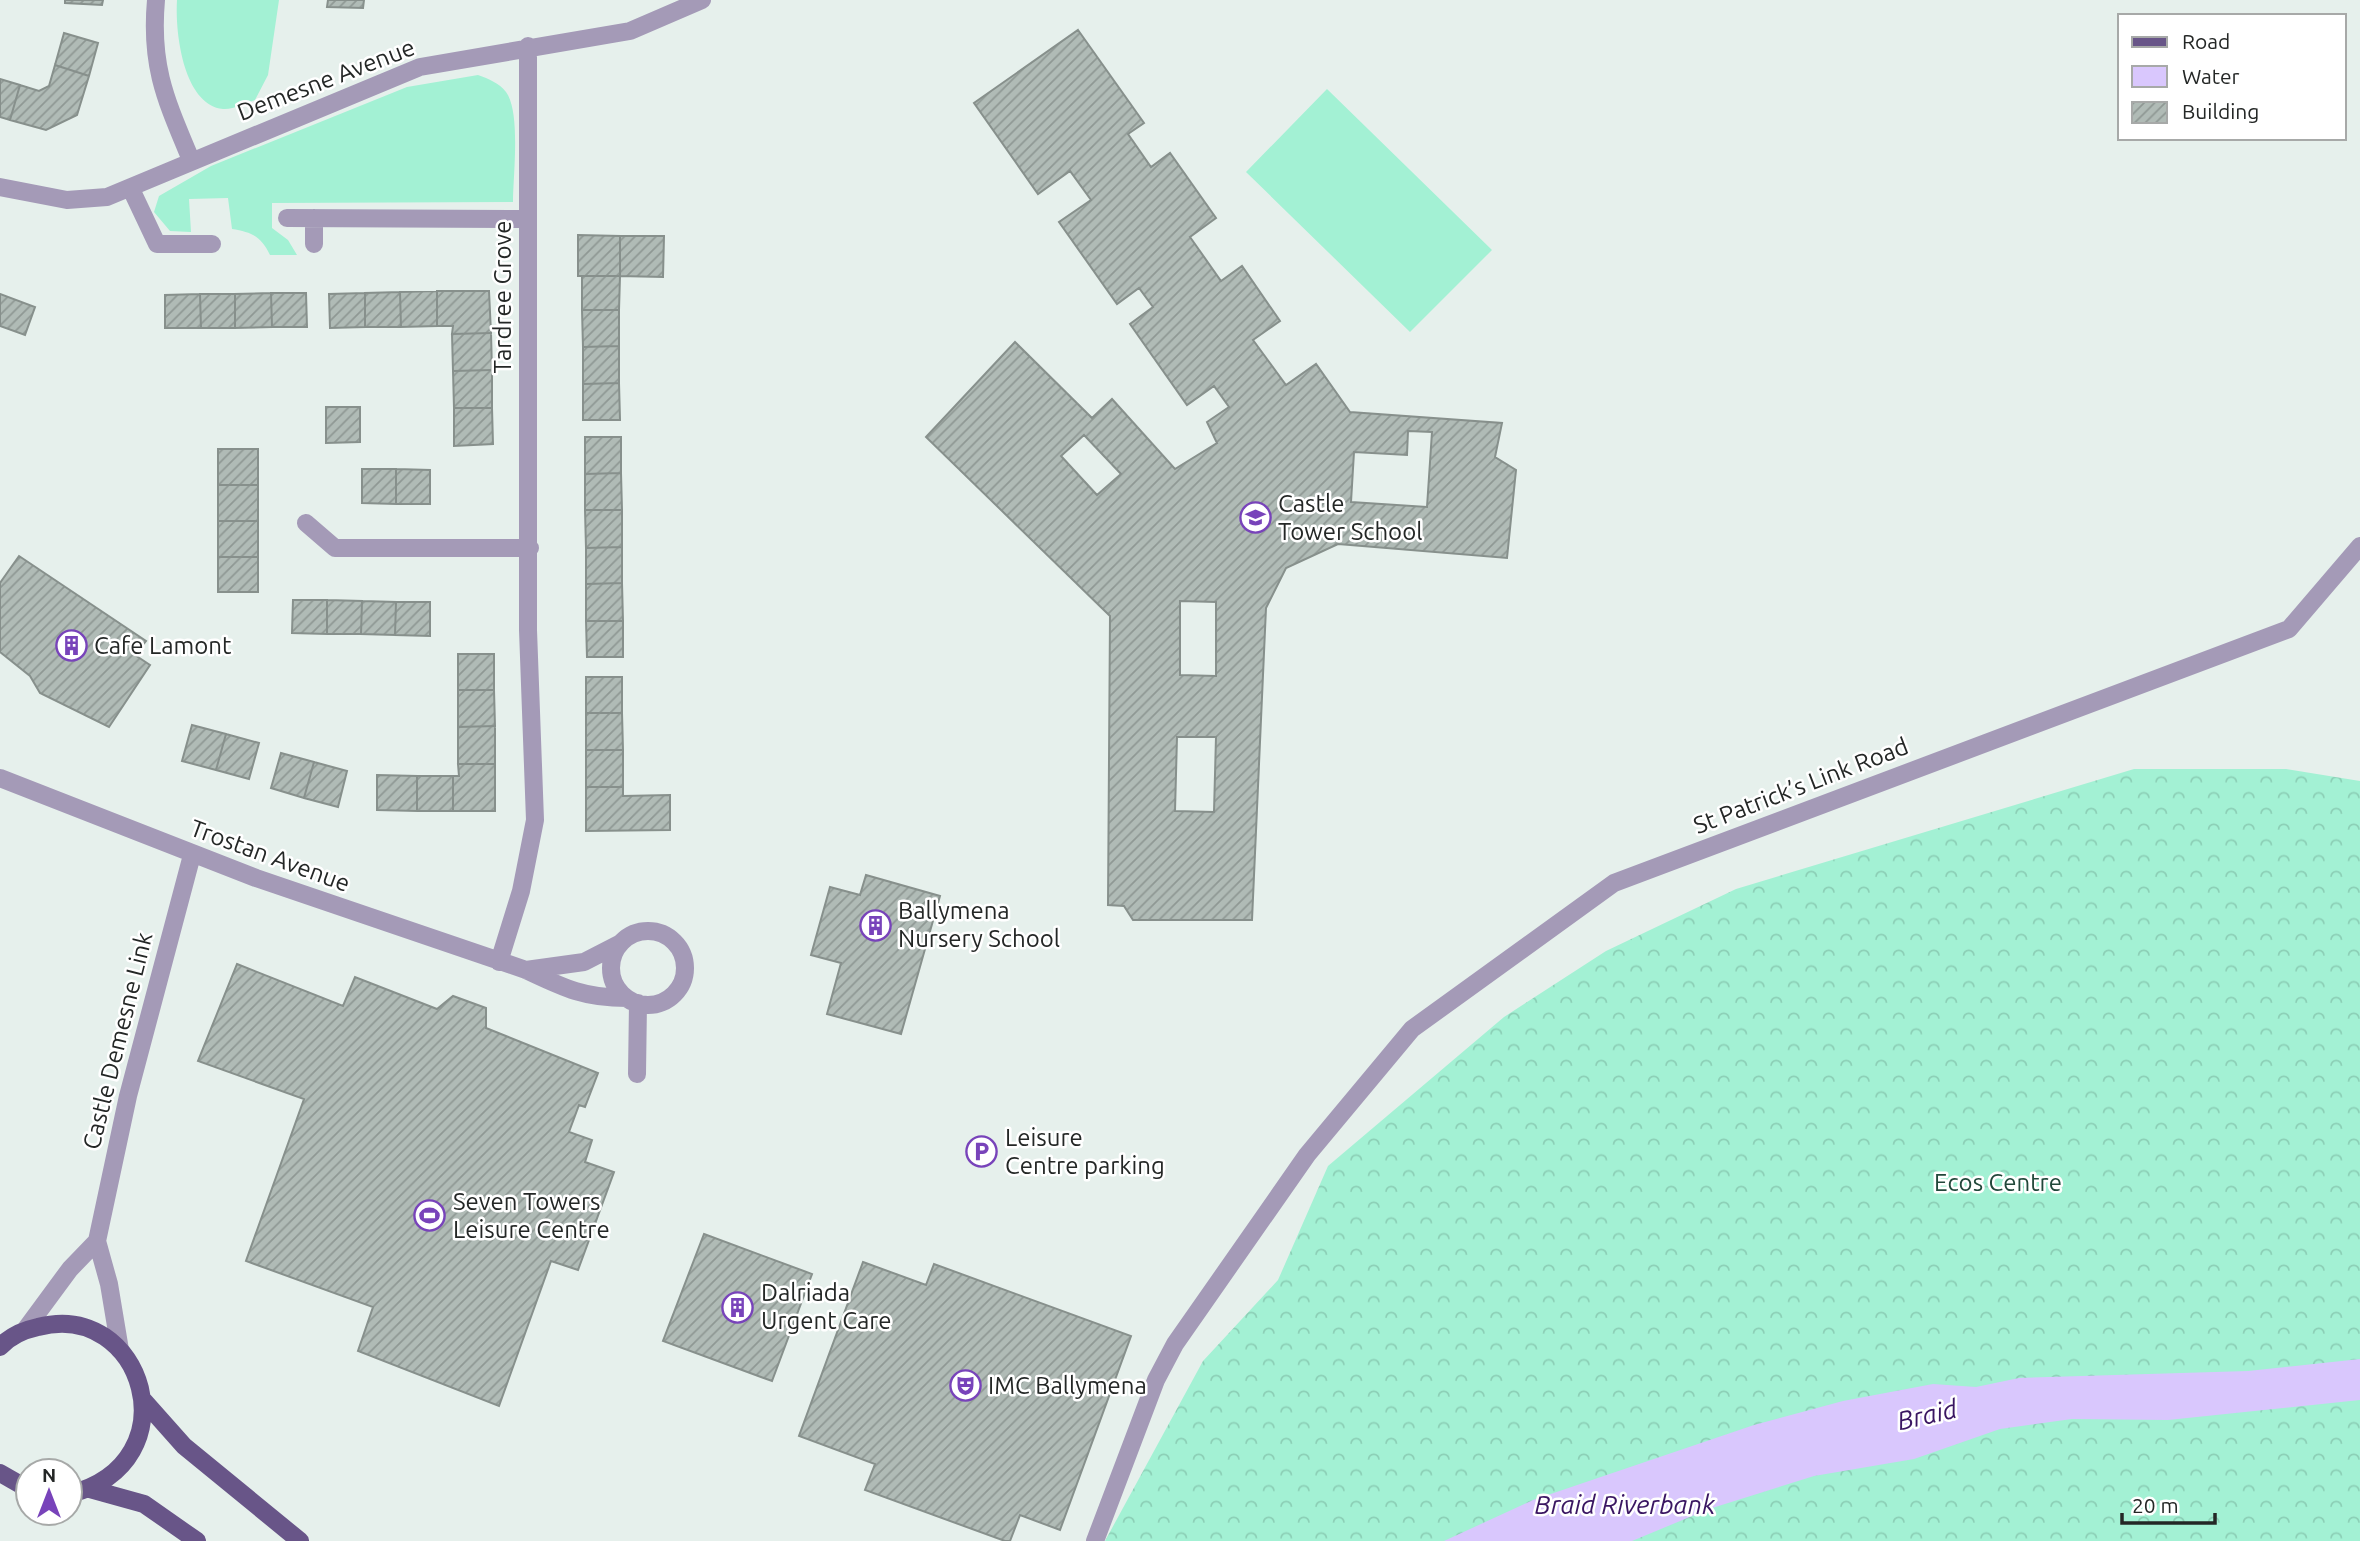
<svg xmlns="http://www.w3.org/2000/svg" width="2360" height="1541" viewBox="0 0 2360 1541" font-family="Ubuntu,sans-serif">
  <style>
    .grass { fill: #a3f1d4 }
    .forest { fill: url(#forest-crowns) }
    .water { fill: #d9c7fd }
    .building { fill: url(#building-hatch); stroke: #87908c; stroke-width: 2; fill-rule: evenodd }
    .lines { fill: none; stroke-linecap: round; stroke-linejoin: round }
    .minor { stroke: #a49ab7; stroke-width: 18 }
    .major { stroke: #685588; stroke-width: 18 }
    .labels { text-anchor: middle; stroke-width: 5; stroke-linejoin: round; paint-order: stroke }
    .street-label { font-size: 24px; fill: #242726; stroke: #fff }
    .poi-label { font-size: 24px; fill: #242726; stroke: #fff; text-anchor: start }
    .park-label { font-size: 24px; fill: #21483a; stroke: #fff }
    .water-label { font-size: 26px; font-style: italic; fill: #3a1662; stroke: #fff }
  </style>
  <defs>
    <pattern id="forest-crowns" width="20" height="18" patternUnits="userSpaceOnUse" patternTransform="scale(1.75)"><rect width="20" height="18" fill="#a3f1d4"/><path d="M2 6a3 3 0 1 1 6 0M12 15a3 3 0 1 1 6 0" fill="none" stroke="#8ccfb6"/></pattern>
    <pattern id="building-hatch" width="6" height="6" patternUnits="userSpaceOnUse" patternTransform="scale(1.75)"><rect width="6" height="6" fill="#b0bbb6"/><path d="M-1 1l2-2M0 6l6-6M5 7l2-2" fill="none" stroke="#8f9894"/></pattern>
  </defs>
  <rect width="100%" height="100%" fill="#e6f0ec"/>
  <!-- grass -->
  <path class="grass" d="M177 0H279L268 75 255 100C245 103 233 110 223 109 183 104 175 32 177 0Z
    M478 75C489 79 499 83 506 92 521 112 513 176 513 202L272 203V228L288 240 297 255H270C261 236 251 232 232 229L228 198 189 199 191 232 170 231 154 212 159 196 211 166 407 87Z
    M1327 89 1492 250 1410 332 1246 172Z"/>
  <!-- forest -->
  <path class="forest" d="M2134 769H2286L2360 781V1541H1105L1203 1361 1278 1280 1328 1166 1504 1017 1606 951 1736 889Z"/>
  <!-- water -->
  <path class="water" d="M2360 1359V1400L2168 1420 2072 1419 2000 1429 1914 1459 1814 1476 1709 1509 1632 1541H1444L1533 1500 1754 1425 1843 1401 1933 1384 1976 1387 2019 1378 2248 1371Z"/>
  <!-- building -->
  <path class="building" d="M65 0H103L102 5 65 3Z
    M328 0H364L363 8 327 7Z
    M1078 30 1144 123 1128 134 1151 167 1170 153 1216 218 1190 237 1221 281 1242 266 1280 321 1253 340 1286 385 1316 364 1350 412 1502 423 1495 457 1516 470 1507 558 1338 544 1286 568 1266 608 1252 920H1133L1124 906 1108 905 1110 616 926 437 1015 342 1092 418 1112 399 1175 469 1217 443 1207 422 1229 407 1214 386 1187 405 1130 324 1153 307 1139 288 1117 304 1059 222 1091 200 1070 171 1038 194 974 103ZM1408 431 1432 432 1427 507 1351 502 1354 452 1407 455ZM1084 435 1121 474 1097 495 1061 456ZM1180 601 1216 602V676L1180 675ZM1177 737H1216L1214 812 1175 811Z
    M64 33 98 43 89 76 55 65Z
    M55 65 89 76 77 115 46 130 10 120 20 85 39 91 49 86Z
    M0 79 20 85 10 120 0 117Z
    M578 235 620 236V276H578Z
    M620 236H664L663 277 620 276Z
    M582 276H620L619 310H582Z
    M437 291V326L401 327 400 292Z
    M437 291H489L491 333 452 334 453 326H437Z
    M400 292 401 327H365V293Z
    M271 293H306L307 327H272Z
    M271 293 272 327 235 328V294Z
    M365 293V327L330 328 329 294Z
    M0 294 35 307 25 335 0 326Z
    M200 294 201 328H165V295Z
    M200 294H235V328H201Z
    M582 310H619V346L583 347Z
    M491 333 492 370 453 371 452 334Z
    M619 346V383L583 384V347Z
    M492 370V408H454L453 371Z
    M619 383 620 420H583V384Z
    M326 407H360V442L326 443Z
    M454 408H492L493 444 454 446Z
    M585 437H621V473L585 474Z
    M218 449H258V485H218Z
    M362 469H396V504L362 503Z
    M396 469 430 470V504H396Z
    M621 473 622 510H585V474Z
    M218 485H258V521H218Z
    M585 510H622V547L586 548Z
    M218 521H258V557H218Z
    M622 547V583L586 584V548Z
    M19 556 146 641 135 655 150 665 109 727 40 693 30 676 0 652V583Z
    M218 557H258V592H218Z
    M622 583 623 621H586V584Z
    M293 600H327V634L292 633Z
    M327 600 362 601 361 634H327Z
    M362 601 396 602 395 635 361 634Z
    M396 602H430V636L395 635Z
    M586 621H623V657H587Z
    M458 654H494V690H458Z
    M586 677H622V713H586Z
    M458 690H494L495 726 458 727Z
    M586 713H622L623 750H586Z
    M192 725 226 734 216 770 182 761Z
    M495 726V764H458V727Z
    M226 734 259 743 249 779 216 770Z
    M586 750H623V787H586Z
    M281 753 314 762 304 798 271 788Z
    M314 762 347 771 338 807 304 798Z
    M458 764H495V811H453V776H459Z
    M377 775 417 776V811L377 810Z
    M417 776H453V811H417Z
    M586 787H623V796L670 795V830L586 831Z
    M866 875 940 896 901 1034 827 1014 841 963 811 955 830 887 860 895Z
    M237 964 343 1006 355 977 437 1009 453 996 486 1008V1028L598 1073 585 1107 579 1105 569 1132 592 1140 585 1162 614 1172 578 1270 551 1261 499 1406 358 1351 373 1307 246 1261 304 1099 198 1061Z
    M704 1234 812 1274 772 1381 663 1341Z
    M863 1262 926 1285 934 1264 1131 1336 1060 1530 1020 1515 1010 1541H1005L865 1490 875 1464 799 1436Z"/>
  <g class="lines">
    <!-- minor -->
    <path class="minor" d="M156 0C150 67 166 100 191 160
      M0 187 67 200 107 197 420 67 630 31 702 0
      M131 189 157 244H212
      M287 218 527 219
      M314 218V244
      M306 523 335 548H530
      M0 778 256 878 526 970C564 988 584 998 627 998
      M611 968a37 37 0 1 1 74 0a37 37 0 1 1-74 0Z
      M499 962 521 891 535 820 528 630V46
      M526 970 584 962 619 944
      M637 1074 638 1003
      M25 1330 70 1269 97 1241
      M120 1350 109 1284 97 1241 128 1096 192 855
      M1095 1541 1156 1380 1175 1344 1307 1155 1412 1029 1614 883 2289 629 2360 546"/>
    <!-- major -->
    <path class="major" d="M0 1347C10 1336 24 1330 38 1327 143 1299 194 1462 70 1494
      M144 1401 184 1446 300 1541
      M0 1473 28 1489
      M90 1489 144 1504 197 1541"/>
  </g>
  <!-- icons -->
  <defs>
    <symbol id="school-ring" viewBox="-11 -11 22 22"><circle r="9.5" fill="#fff" stroke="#7843ba" stroke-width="1.5"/><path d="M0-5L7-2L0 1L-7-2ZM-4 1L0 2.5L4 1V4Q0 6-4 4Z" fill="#7843ba"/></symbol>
    <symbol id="building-ring" viewBox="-11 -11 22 22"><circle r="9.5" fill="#fff" stroke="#7843ba" stroke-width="1.5"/><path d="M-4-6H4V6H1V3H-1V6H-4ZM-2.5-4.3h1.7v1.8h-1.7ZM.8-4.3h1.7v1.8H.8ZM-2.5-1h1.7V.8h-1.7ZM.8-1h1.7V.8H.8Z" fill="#7843ba"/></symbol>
    <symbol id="parking-ring" viewBox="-11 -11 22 22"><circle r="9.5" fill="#fff" stroke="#7843ba" stroke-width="1.5"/><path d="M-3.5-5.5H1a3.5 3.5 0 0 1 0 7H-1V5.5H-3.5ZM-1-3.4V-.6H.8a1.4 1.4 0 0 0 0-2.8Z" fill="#7843ba"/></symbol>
    <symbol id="stadium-ring" viewBox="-11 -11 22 22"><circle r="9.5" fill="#fff" stroke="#7843ba" stroke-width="1.5"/><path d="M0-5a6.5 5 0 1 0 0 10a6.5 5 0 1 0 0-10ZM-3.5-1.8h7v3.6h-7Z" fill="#7843ba"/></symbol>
    <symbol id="theatre-ring" viewBox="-11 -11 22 22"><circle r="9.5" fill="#fff" stroke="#7843ba" stroke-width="1.5"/><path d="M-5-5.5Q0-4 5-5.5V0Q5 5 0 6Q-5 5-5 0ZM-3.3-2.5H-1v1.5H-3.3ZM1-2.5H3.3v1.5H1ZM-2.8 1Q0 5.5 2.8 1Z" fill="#7843ba"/></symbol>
  </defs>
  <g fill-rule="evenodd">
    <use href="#school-ring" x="1238" y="500" width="35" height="35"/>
    <use href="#building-ring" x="54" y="628" width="35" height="35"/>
    <use href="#building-ring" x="858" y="908" width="35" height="35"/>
    <use href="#parking-ring" x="964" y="1134" width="35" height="35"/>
    <use href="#stadium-ring" x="412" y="1198" width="35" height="35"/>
    <use href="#building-ring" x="720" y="1290" width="35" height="35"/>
    <use href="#theatre-ring" x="948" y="1368" width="35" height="35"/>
  </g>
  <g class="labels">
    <!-- street labels -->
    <g class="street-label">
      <text transform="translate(326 80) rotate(-21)" y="8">Demesne Avenue</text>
      <text transform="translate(503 297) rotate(-90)" y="8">Tardree Grove</text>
      <text transform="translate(1801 786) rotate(-21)" y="8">St Patrick’s Link Road</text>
      <text transform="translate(270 856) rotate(20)" y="8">Trostan Avenue</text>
      <text transform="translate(118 1041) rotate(-76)" y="8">Castle Demesne Link</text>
    </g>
    <!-- poi labels -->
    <g class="poi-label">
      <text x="1278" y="512">Castle<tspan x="1278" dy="28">Tower School</tspan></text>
      <text x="94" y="654">Cafe Lamont</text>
      <text x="898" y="919">Ballymena<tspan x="898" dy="28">Nursery School</tspan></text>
      <text x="1005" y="1146">Leisure<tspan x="1005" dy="28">Centre parking</tspan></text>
      <text x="453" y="1210">Seven Towers<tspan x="453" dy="28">Leisure Centre</tspan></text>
      <text x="761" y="1301">Dalriada<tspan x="761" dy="28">Urgent Care</tspan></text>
      <text x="988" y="1394">IMC Ballymena</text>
    </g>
    <!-- park labels -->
    <g class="park-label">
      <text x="1998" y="1191">Ecos Centre</text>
    </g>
    <!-- water labels -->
    <g class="water-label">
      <text transform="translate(1927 1415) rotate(-13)" y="9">Braid</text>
      <text x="1625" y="1514">Braid Riverbank</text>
    </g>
  </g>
  <!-- legend -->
  <rect x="2118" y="14" width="228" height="126" fill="#ffffff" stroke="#a7a9a8" stroke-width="2"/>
  <rect x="2132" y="37" width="35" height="10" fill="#685588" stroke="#a7a9a8" stroke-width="2"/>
  <text x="2182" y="49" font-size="21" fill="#242726">Road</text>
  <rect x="2132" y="66" width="35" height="21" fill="#d9c7fd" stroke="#a7a9a8" stroke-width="2"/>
  <text x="2182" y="84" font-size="21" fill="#242726">Water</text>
  <rect x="2132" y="102" width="35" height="21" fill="url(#building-hatch)" stroke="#a7a9a8" stroke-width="2"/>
  <text x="2182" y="119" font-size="21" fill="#242726">Building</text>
  <!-- north arrow -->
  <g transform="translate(49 1492)"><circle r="33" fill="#ffffff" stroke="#a7a9a8" stroke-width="2"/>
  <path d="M0-5L12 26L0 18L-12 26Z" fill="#7843ba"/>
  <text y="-10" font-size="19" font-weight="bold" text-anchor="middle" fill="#242726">N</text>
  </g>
  <!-- scale -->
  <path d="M2122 1513v10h93v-10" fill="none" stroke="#242726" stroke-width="3.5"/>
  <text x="2132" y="1513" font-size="21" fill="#242726" stroke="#ffffff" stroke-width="5" paint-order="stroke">20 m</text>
</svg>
